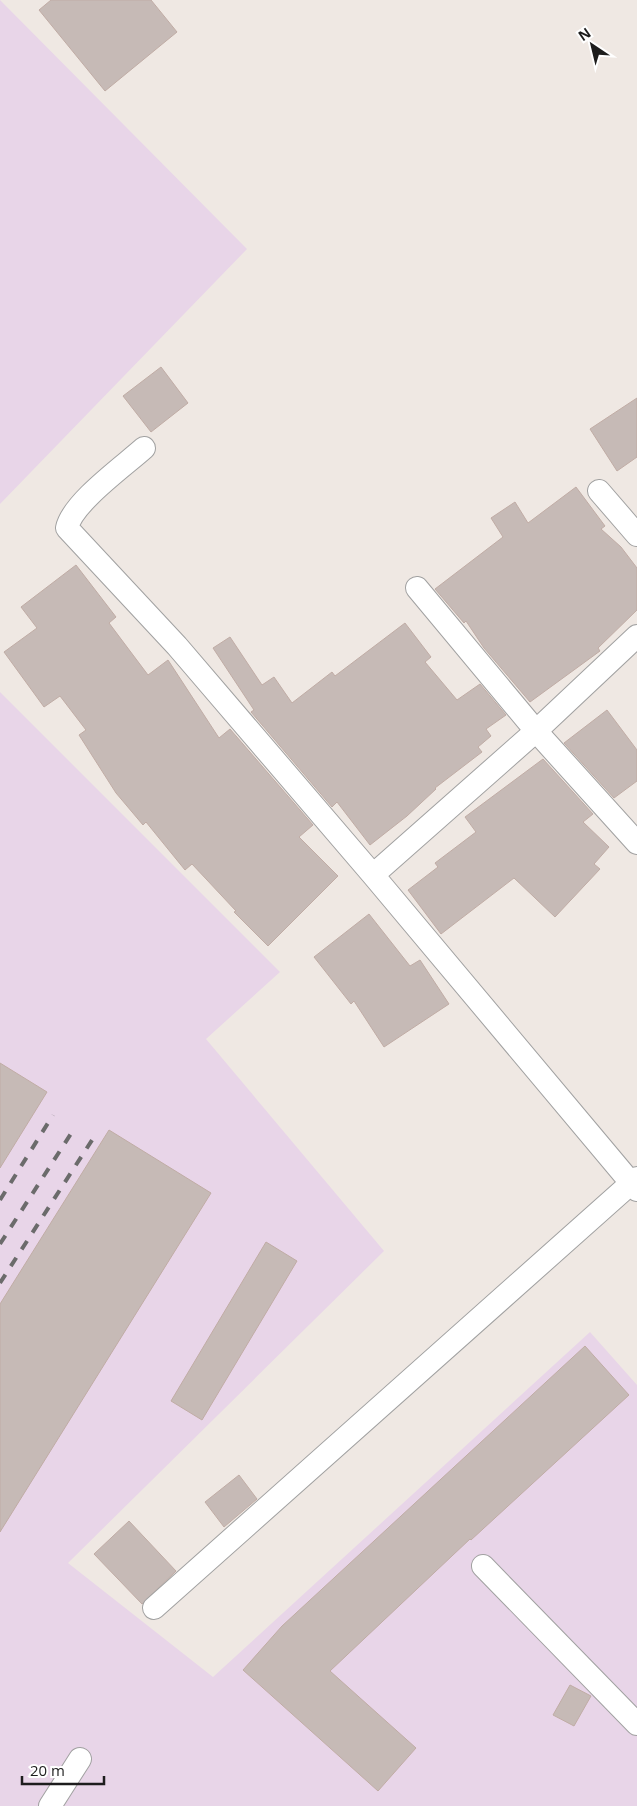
<svg xmlns="http://www.w3.org/2000/svg" width="637" height="1806" viewBox="0 0 637 1806" font-family="'Open Sans',sans-serif">
  <style>
    .industrial { fill: #e8d5e8 }
    .building { fill: #c6bab6; stroke: #c0aca5 }
    .lines { fill: none; stroke-linecap: round; stroke-linejoin: round }
    .street-casing { stroke: #a1a1a1; stroke-width: 24 }
    .street { stroke: #fff; stroke-width: 22 }
    .rail { stroke: #6b6b6b; stroke-width: 4; stroke-dasharray: 10 10; stroke-linecap: butt }
  </style>
  <rect width="100%" height="100%" fill="#efe8e3"/>
  <!-- industrial -->
  <path class="industrial" d="M0 0 247 249 0 504Z
    M0 692 280 972 206 1039 384 1251 68 1563 213 1677 590 1332 637 1385V1806H0Z"/>
  <!-- building -->
  <path class="building" d="M51 0H151L177 32 105 91 39 10Z
    M161 367 188 403 151 432 123 396Z
    M637 398V457L617 471 590 429Z
    M576 487 605 526 601 529 621 547 637 568V610L598 648 600 651 530 702 484 648 466 621 464 623 435 589 503 537 491 518 515 502 528 523Z
    M76 565 116 617 109 623 148 675 168 660 219 738 230 729 313 825 299 837 338 876 268 946 234 912 236 911 192 864 185 870 146 822 143 825 116 793 79 735 86 730 60 696 44 707 4 652 37 628 21 607Z
    M405 623 431 657 425 662 457 700 480 684 506 715 486 729 491 736 478 747 482 752 435 788 436 789 407 816 370 845 337 802 332 807 251 712 254 710 213 648 230 637 262 685 274 677 292 703 332 672 335 676Z
    M607 710 637 750V781L614 798 564 743Z
    M543 759 593 814 583 822 609 847 594 864 600 869 555 917 514 878 441 934 408 890 438 867 435 863 476 832 465 817Z
    M369 914 410 966 420 960 449 1004 384 1047 354 1001 351 1004 314 957Z
    M0 1063 47 1092 0 1168Z
    M109 1130 211 1193 0 1532V1304Z
    M266 1242 297 1261 202 1420 171 1401Z
    M585 1346 629 1395 471 1540 470 1539 330 1671 416 1748 378 1791 243 1670 282 1626Z
    M239 1475 257 1499 224 1527 205 1502Z
    M129 1521 176 1571 142 1604 94 1554Z
    M570 1685 591 1696 574 1726 553 1715Z"/>
  <g class="lines">
    <defs>
      <path id="street" d="M144 448C124 466 72 503 67 528L177 646 373 875 637 1190
        M599 491 637 535
        M417 588 536 731 637 843
        M373 875 536 731 637 636
        M483 1566 637 1724
        M154 1608 637 1178
        M50 1806 80 1759"/>
    </defs>
    <!-- street casing -->
    <use href="#street" class="street-casing"/>
    <!-- street -->
    <use href="#street" class="street"/>
    <!-- rail -->
    <path class="rail" d="M0 1200 53 1115
      M0 1244 74 1129
      M0 1283 94 1137"/>
  </g>
  <!-- north arrow -->
  <g transform="translate(592 45) rotate(325)" stroke="#ffffff" stroke-width="4" paint-order="stroke">
  <path d="M0-4L9 19L0 12L-9 19Z" fill="#1d1d1d"/>
  <text y="-8" font-size="14" font-weight="bold" text-anchor="middle" fill="#1d1d1d">N</text>
  </g>
  <!-- scale -->
  <path d="M22 1776v8h82v-8" fill="none" stroke="#1d1d1d" stroke-width="2.5"/>
  <text x="30" y="1776" font-size="15" fill="#1d1d1d" stroke="#ffffff" stroke-width="4" paint-order="stroke">20 m</text>
</svg>
